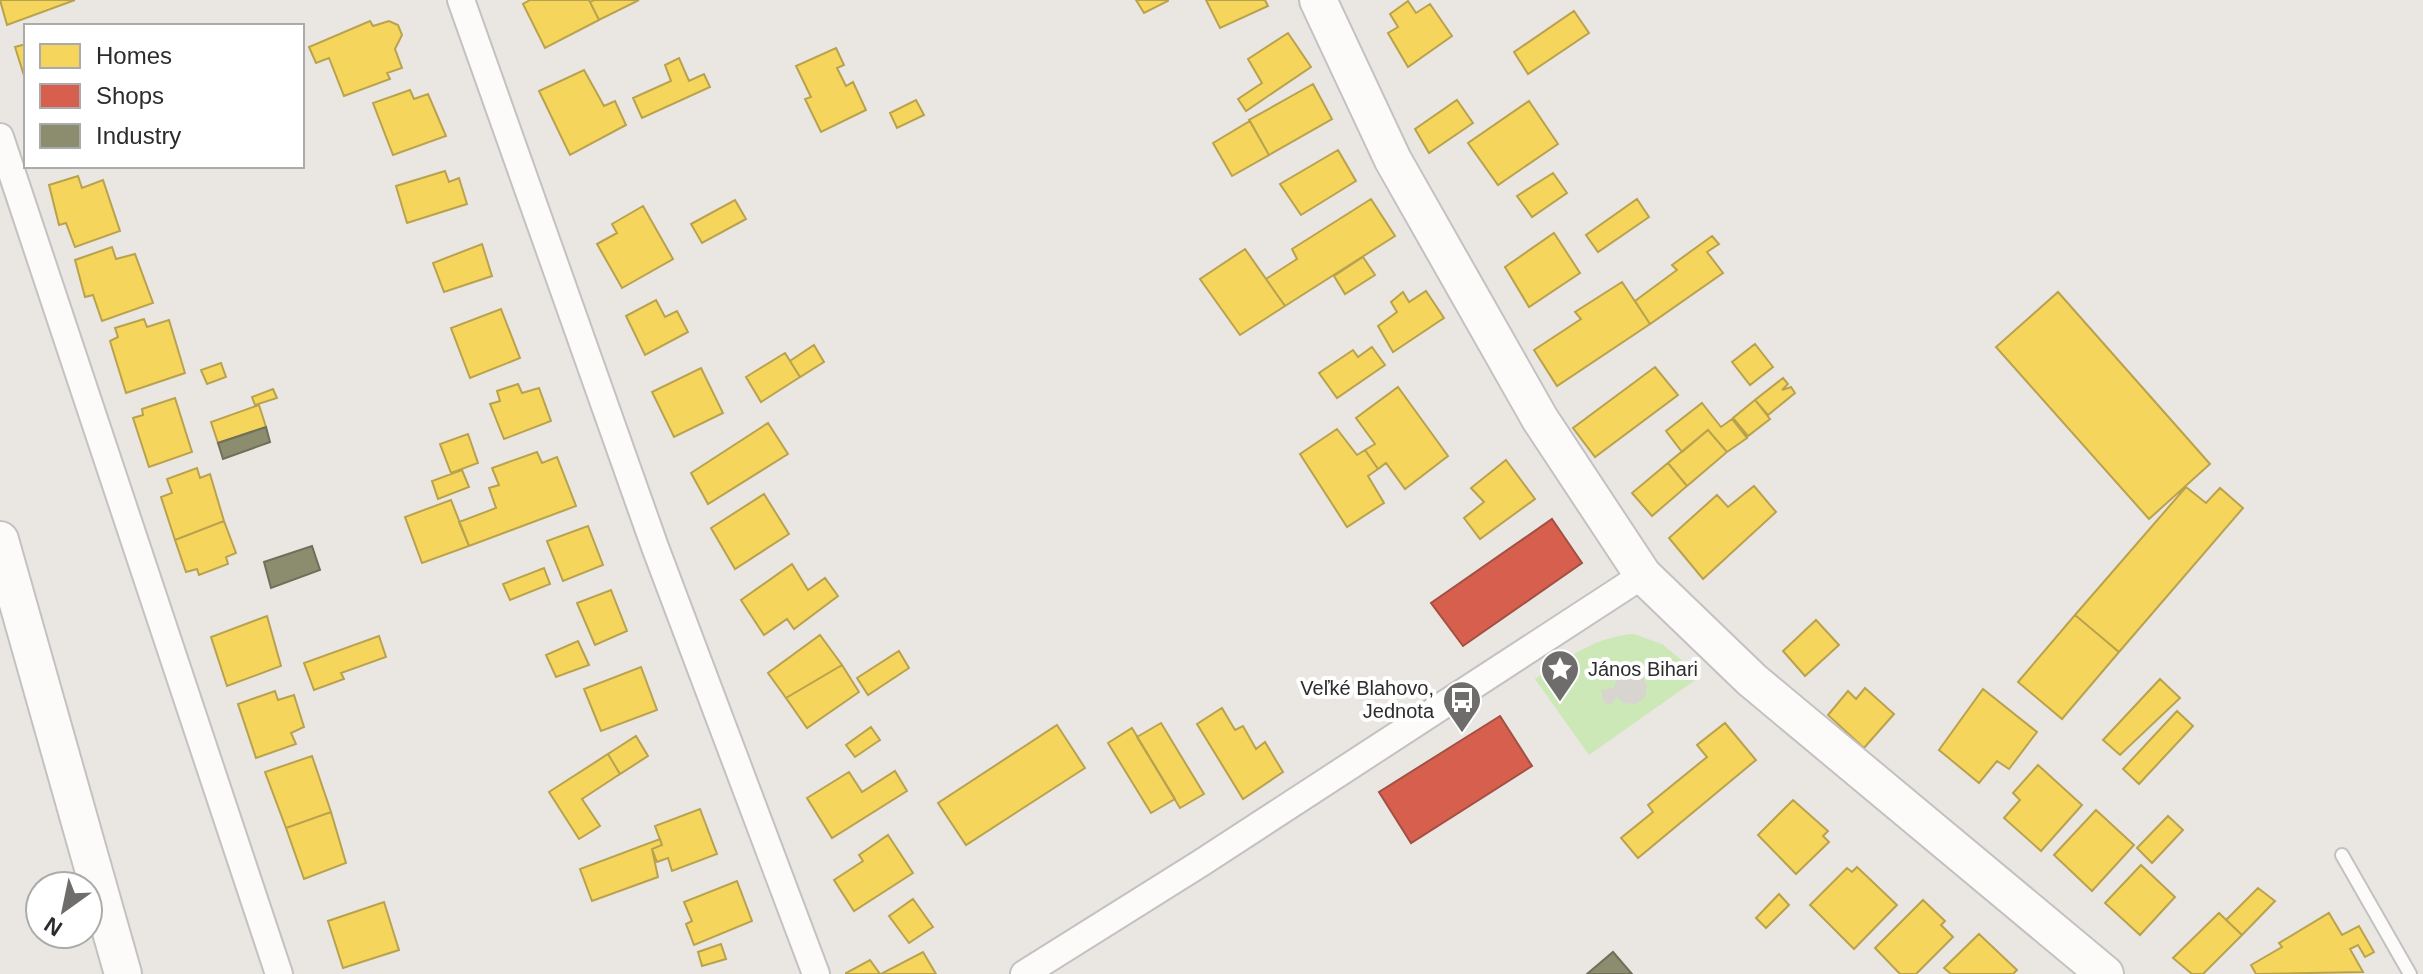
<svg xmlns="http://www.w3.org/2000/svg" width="2423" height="974" viewBox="0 0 2423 974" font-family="Helvetica,sans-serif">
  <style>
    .green { fill: #cde8b7 }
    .plaza { fill: #d8d4d0 }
    .homes { fill: #f6d55c; stroke: #b9a24e; stroke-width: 2 }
    .shops { fill: #d6604d; stroke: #a35043; stroke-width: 2 }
    .industry { fill: #8c8c6e; stroke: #6f6f5a; stroke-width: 2 }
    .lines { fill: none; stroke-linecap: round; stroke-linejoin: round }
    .lane-casing { stroke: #c3c2c2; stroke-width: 16 }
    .street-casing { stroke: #c3c2c2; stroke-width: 30 }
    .secondary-casing { stroke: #c3c2c2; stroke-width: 40 }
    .lane { stroke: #fcfbfa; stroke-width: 12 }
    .street { stroke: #fcfbfa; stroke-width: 26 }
    .secondary { stroke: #fcfbfa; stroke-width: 36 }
    .labels { text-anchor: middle; stroke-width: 8; stroke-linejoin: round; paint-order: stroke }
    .poi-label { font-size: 20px; fill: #2c2c2c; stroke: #fff; text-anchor: start }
  </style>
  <rect width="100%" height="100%" fill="#eae6e1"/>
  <!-- green -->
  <path class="green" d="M1634 634 1662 644 1701 676 1589 755 1535 679C1566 659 1596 636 1634 634Z"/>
  <!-- plaza -->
  <path class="plaza" d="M1626 671 1642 676 1647 686 1645 697 1636 704 1624 703 1617 697 1611 704 1604 703 1601 690 1614 688 1617 678Z"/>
  <!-- homes -->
  <path class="homes" d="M0 0H75L7 25Z
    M530 0H589L599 20 545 48 523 4Z
    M594 0H639L599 20 590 2Z
    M1136 0H1168V1L1144 13Z
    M1206 0H1265L1268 6 1220 28Z
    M1408 1 1416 13 1430 4 1452 36 1408 67 1388 33 1398 27 1390 14Z
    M1574 11 1589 33 1528 74 1514 52Z
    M370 21 373 26 389 21 398 25 402 35 395 49 402 68 387 73 390 79 344 96 329 58 316 63 309 47Z
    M1288 33 1311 67 1246 111 1238 99 1262 83 1248 59Z
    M26 44V82L15 47Z
    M836 48 844 65 837 68 846 86 853 82 866 110 821 132 805 99 811 97 796 66Z
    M679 58 689 81 704 74 710 87 642 118 633 98 671 81 665 65Z
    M584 70 604 106 615 101 626 125 570 155 539 91Z
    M1313 84 1332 119 1269 155 1249 120Z
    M410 90 414 99 428 94 446 136 393 155 373 103Z
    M916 100 924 115 897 128 890 113Z
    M1457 100 1473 123 1429 153 1415 129Z
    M1529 101 1558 144 1498 185 1468 143Z
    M1250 121 1269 155 1232 176 1213 143Z
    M1338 150 1356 181 1301 215 1280 184Z
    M445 171 449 182 459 178 467 204 407 223 396 186Z
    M1553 173 1567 193 1532 217 1517 196Z
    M78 176 82 188 103 180 120 231 75 247 66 223 59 225 49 185Z
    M1371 199 1395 236 1285 306 1266 279 1297 259 1292 249Z
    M1637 199 1649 217 1598 252 1586 235Z
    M735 200 746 219 702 243 691 224Z
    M643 206 673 259 622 288 597 244 617 233 612 224Z
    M1554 233 1580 273 1529 307 1505 267Z
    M1712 236 1719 244 1707 252 1723 273 1650 324 1635 301 1677 270 1672 265Z
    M482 244 492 276 444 292 433 263Z
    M112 247 116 259 135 254 153 303 102 321 93 295 85 297 75 260Z
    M1245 249 1285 306 1240 335 1200 279Z
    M1363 257 1375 275 1345 294 1334 276Z
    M1622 282 1650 324 1557 386 1534 350 1581 319 1575 312Z
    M1426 291 1444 318 1393 352 1378 326 1397 312 1391 302 1403 292 1409 302Z
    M2058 292 2210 464 2149 519 1996 347Z
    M656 300 665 317 677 311 688 332 645 355 626 316Z
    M501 309 520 358 470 378 451 328Z
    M144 319 147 327 169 320 185 373 126 393 110 341 118 337 115 328Z
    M1755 344 1773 367 1750 385 1732 362Z
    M814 345 824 362 800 377 790 361Z
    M1372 347 1385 365 1337 398 1319 373 1353 350 1358 357Z
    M785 353 800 377 761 402 746 377Z
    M221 363 226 377 207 384 201 370Z
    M1655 367 1678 395 1595 457 1573 428Z
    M701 368 723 413 674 437 652 392Z
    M1783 378 1788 384 1782 390 1791 387 1795 393 1768 415 1755 400Z
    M518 384 522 393 539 388 551 421 504 439 490 404 500 401 497 391Z
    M1398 387 1448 456 1405 489 1386 463 1378 469 1365 450 1375 444 1356 418Z
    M273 389 277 398 255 405 252 397Z
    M175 398 192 452 149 467 133 418 143 415 142 409Z
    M1755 400 1770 419 1748 436 1733 418Z
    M1702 403 1721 427 1732 419 1747 438 1727 452 1708 430 1682 452 1666 431Z
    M259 405 266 427 218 443 211 422Z
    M768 423 788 454 708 504 691 473Z
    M1337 429 1357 455 1365 450 1378 469 1368 476 1384 503 1347 527 1300 454Z
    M1708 430 1727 452 1687 486 1668 463Z
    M468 434 478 463 451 473 440 444Z
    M537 452 542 463 557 457 576 506 469 546 459 522 496 508 489 488 499 485 492 468Z
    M1506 460 1535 499 1480 539 1464 518 1484 502 1471 488Z
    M1668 463 1687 486 1652 516 1632 493Z
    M197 468 200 478 210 474 224 521 175 540 161 497 172 493 167 479Z
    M462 470 469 487 438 499 432 481Z
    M1754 486 1776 512 1703 579 1669 538 1717 495 1728 507Z
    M2186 487 2206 503 2220 488 2243 508 2119 652 2075 615Z
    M764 494 789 534 735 569 711 528Z
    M451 500 469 546 422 563 405 517Z
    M224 521 236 553 226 557 228 564 199 575 197 569 186 572 175 540Z
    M588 526 603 565 563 581 547 541Z
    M792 564 808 590 825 578 838 596 794 629 787 619 764 635 741 600Z
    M544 568 550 584 510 600 503 584Z
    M611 590 627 631 595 645 577 603Z
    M2075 615 2119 652 2062 719 2018 682Z
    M267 616 281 666 227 686 211 637Z
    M1816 620 1839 645 1805 676 1783 651Z
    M820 635 842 665 786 698 768 673Z
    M379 636 386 657 341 673 344 679 314 690 304 663Z
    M578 641 589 665 556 677 546 655Z
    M899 651 909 668 868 695 857 678Z
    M842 665 859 692 807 728 786 698Z
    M641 667 657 710 601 731 584 689Z
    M2160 679 2180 698 2120 755 2103 740Z
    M1865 688 1894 714 1864 748 1828 715 1848 691 1856 699Z
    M1983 689 2037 732 2009 769 1997 761 1979 783 1939 750Z
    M275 691 278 700 294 695 304 727 291 733 296 744 256 758 238 704Z
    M1222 708 1235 730 1243 726 1256 749 1265 742 1283 772 1243 799 1197 724Z
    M2177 711 2193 726 2139 784 2123 769Z
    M1161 723 1204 794 1180 808 1137 737Z
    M1725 723 1756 760 1638 858 1621 838 1653 812 1648 805 1707 757 1697 745Z
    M1057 725 1085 768 966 845 938 803Z
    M871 727 880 740 855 757 846 745Z
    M1132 728 1175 799 1151 813 1108 743Z
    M636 736 648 756 620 774 608 754Z
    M608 754 620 774 582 799 600 826 579 839 549 792Z
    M312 756 331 812 286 828 265 772Z
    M2038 765 2082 805 2041 851 2004 818 2020 800 2013 793Z
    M895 771 907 791 832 838 807 798 849 772 862 792Z
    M1793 800 1828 831 1823 836 1829 842 1796 874 1758 835Z
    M700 809 717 854 672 871 668 858 657 862 652 849 662 845 655 826Z
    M2096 810 2134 845 2092 891 2054 855Z
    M331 812 346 863 304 879 286 828Z
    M2168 816 2183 830 2152 863 2137 848Z
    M888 835 913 873 854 911 834 880 863 861 859 855Z
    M660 839 662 845 652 849 658 877 592 901 580 869Z
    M2141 865 2175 897 2140 935 2105 903Z
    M1857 867 1897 905 1854 949 1810 905 1847 868 1852 872Z
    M737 881 752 921 694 945 686 924 692 921 684 902Z
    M2258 888 2275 901 2242 935 2226 920Z
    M1779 894 1789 905 1766 928 1756 918Z
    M913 899 933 927 909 943 889 916Z
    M1923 900 1945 921 1941 925 1953 937 1916 974H1900L1875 948Z
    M384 902 399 950 343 968 328 921Z
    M2219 913 2242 935 2203 974H2192L2173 958Z
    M2329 913 2342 935 2359 926 2374 952 2365 957 2358 945 2350 949 2363 972 2256 974 2251 965 2282 947 2279 943Z
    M1979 934 2017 970 2013 974H1951L1944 968Z
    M721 944 726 959 702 966 698 952Z
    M923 952 936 974H881Z
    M870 960 880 974H846V973Z"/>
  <!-- shops -->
  <path class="shops" d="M1552 519 1582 563 1463 646 1431 603Z
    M1500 716 1532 766 1411 843 1379 792Z"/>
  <!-- industry -->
  <path class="industry" d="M266 427 270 442 223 459 218 443Z
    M312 546 320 570 271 588 264 562Z
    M1613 952 1632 974H1587Z"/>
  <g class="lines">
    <defs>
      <path id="lane" d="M2342 855 2410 974"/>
      <path id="street" d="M461 0 655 547 816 974
        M0 137 279 974
        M1024 974 1201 863 1643 575"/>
      <path id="secondary" d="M1318 0 1393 160 1540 419 1643 575 1752 680 2105 974
        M0 540 123 974"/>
    </defs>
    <!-- lane casing -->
    <use href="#lane" class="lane-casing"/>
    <!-- street casing -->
    <use href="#street" class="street-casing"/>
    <!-- secondary casing -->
    <use href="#secondary" class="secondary-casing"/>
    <!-- lane -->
    <use href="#lane" class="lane"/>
    <!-- street -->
    <use href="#street" class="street"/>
    <!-- secondary -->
    <use href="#secondary" class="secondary"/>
  </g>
  <!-- icons -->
  <defs>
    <symbol id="sight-pin" viewBox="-11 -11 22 30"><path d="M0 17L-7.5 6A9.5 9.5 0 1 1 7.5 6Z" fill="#6e6d6b" stroke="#fff"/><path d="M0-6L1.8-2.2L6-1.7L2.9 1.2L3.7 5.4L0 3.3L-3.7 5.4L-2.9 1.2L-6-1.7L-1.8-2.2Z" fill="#fff"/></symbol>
    <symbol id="bus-pin" viewBox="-11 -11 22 30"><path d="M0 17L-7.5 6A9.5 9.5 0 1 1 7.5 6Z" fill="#6e6d6b" stroke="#fff"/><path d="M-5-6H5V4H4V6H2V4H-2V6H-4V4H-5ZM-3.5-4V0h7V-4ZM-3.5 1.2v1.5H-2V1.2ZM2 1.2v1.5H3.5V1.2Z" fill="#fff"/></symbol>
  </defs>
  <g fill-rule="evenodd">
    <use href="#sight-pin" x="1538" y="647" width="44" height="60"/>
    <use href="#bus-pin" x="1440" y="678" width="44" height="60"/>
  </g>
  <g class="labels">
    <!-- poi labels -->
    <g class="poi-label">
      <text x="1588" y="676">János Bihari</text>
      <text x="1434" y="695" text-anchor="end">Veľké Blahovo,<tspan x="1434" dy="23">Jednota</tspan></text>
    </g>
  </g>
  <!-- legend -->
  <rect x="24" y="24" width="280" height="144" fill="#ffffff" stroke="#ababab" stroke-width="2"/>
  <rect x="40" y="44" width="40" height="24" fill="#f6d55c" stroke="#ababab" stroke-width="2"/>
  <text x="96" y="64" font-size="24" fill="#2c2c2c">Homes</text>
  <rect x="40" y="84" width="40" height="24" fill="#d6604d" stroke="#ababab" stroke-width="2"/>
  <text x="96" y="104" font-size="24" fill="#2c2c2c">Shops</text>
  <rect x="40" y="124" width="40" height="24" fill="#8c8c6e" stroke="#ababab" stroke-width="2"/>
  <text x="96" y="144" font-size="24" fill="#2c2c2c">Industry</text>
  <!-- north arrow -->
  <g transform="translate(64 910) rotate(213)"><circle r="38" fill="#ffffff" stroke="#ababab" stroke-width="2"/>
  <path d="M0-6L14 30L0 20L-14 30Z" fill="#6e6d6b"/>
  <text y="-12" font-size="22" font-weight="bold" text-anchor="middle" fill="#2c2c2c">N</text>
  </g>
</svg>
